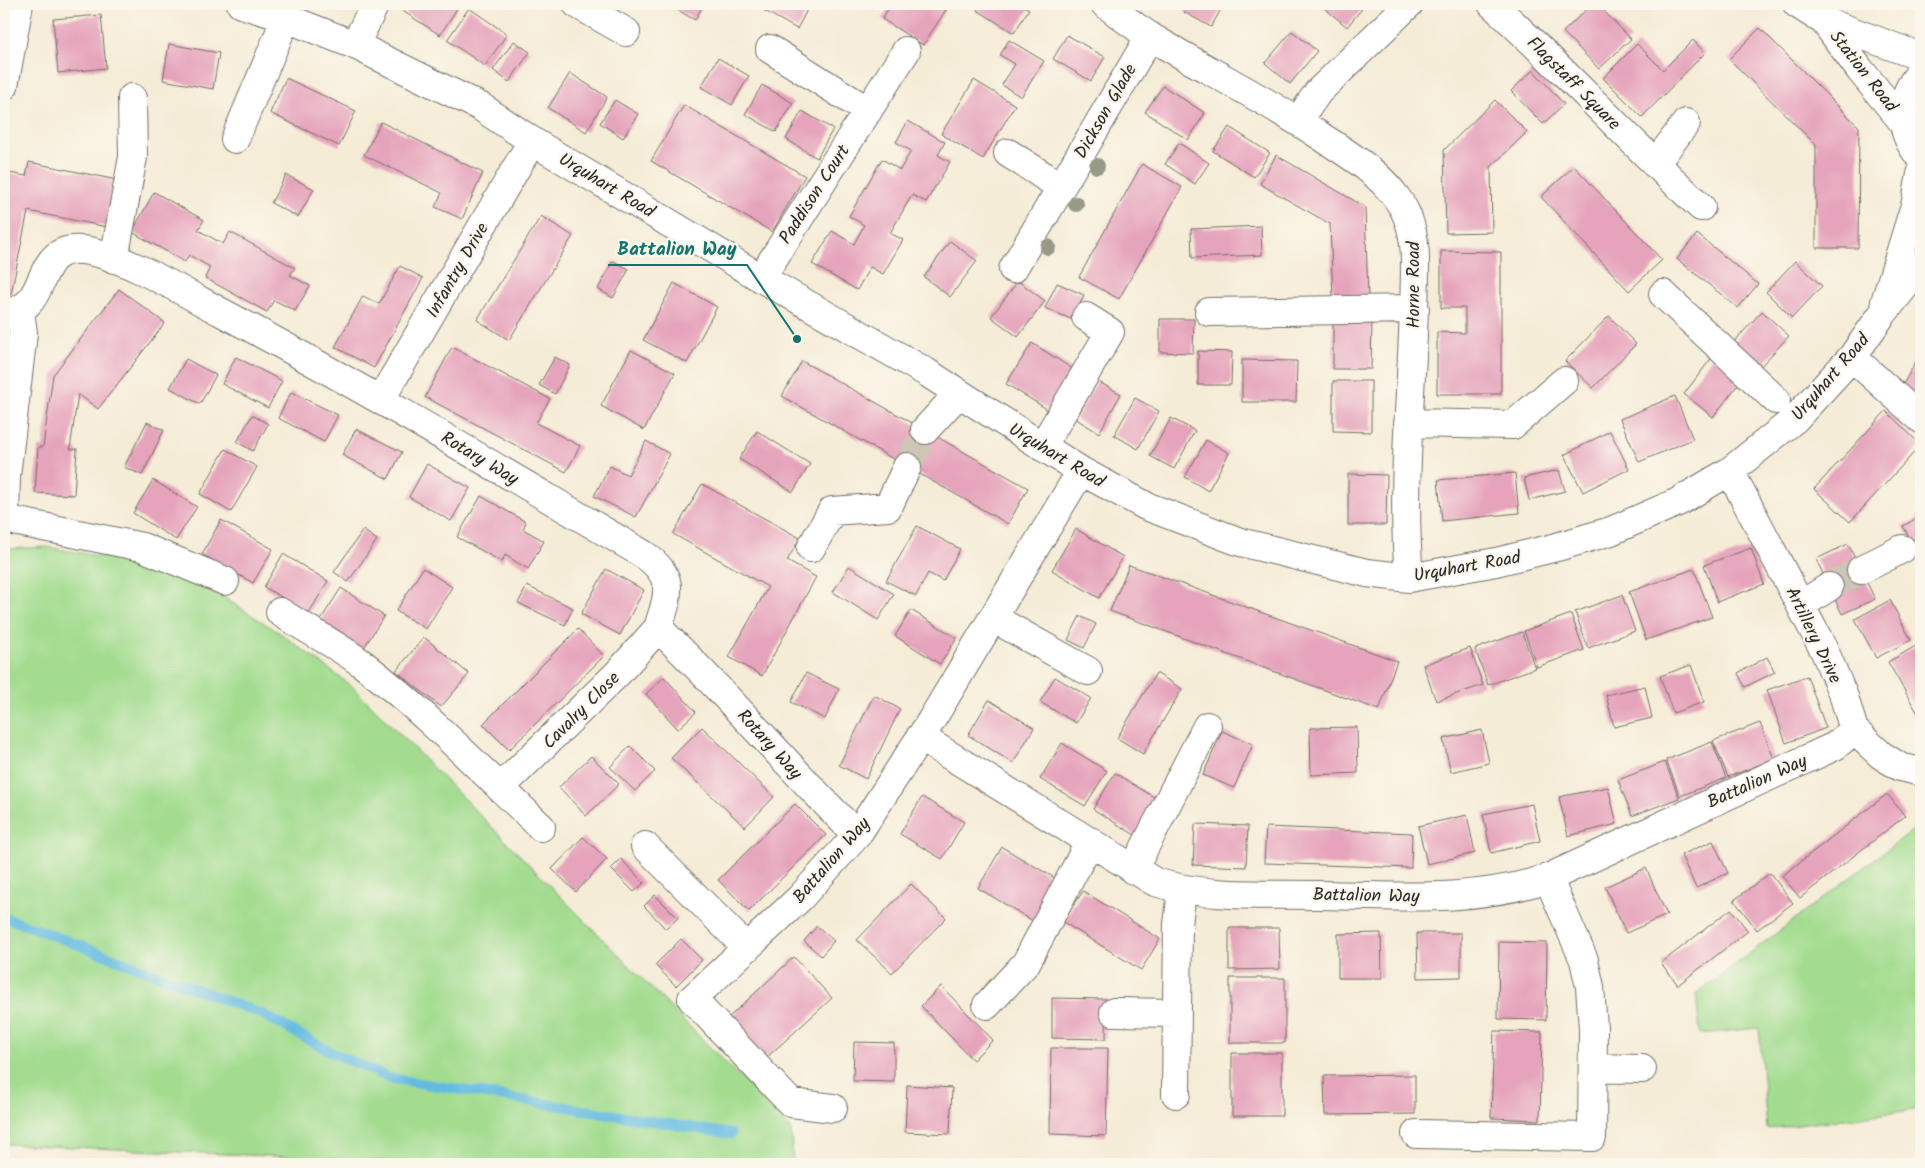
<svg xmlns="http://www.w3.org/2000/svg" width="1925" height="1168" viewBox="0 0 1925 1168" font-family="Kalam,sans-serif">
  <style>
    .green { fill: #a3dc8f; stroke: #67845d }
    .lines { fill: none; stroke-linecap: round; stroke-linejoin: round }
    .stream { stroke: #64bbe1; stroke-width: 10 }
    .building { fill: #e6a4bc }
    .minor-tunnel { stroke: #cdc5b5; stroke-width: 28; stroke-dasharray: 28 14; stroke-linecap: butt }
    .minor-casing { stroke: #726f67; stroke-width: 30 }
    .minor { stroke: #fff; stroke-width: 28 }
    .tree { fill: #969a86 }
    .labels { text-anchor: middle; stroke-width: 4.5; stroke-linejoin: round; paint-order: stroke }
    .street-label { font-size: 18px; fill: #2b2b2b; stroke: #fbf7ec }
    .leader { fill: none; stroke: #0f766e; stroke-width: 2 }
    .callout-dot { fill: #0f766e; stroke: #fbf7ec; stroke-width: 2 }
    .callout-label { font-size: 19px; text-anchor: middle; font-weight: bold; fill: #0f766e; stroke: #fbf7ec; stroke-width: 4.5; stroke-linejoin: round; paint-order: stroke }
  </style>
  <rect width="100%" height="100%" fill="#fbf7ec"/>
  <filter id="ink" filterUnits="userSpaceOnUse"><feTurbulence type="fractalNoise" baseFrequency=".02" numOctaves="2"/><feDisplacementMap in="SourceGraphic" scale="10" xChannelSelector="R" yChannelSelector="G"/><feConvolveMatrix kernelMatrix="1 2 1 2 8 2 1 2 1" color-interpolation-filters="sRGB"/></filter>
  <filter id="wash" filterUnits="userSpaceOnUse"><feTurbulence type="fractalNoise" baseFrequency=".0096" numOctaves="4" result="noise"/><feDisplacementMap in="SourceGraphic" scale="20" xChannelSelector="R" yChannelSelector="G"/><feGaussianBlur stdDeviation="1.12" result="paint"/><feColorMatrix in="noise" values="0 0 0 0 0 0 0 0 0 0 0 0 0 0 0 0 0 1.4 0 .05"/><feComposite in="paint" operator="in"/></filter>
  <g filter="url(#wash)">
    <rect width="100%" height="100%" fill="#f5ecd7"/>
    <!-- green -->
    <path class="green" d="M47 547 126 561 207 587 280 633 353 687 791 1129 793 1164H446L4 1144V549Z
      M1921 824V1109L1767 1129 1759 1028 1700 1034 1696 994Z"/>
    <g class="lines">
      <!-- stream -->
      <path class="stream" d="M4 917 262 1014 331 1052 389 1078 731 1134"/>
    </g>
    <g id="blocks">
      <!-- building -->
      <path class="building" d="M405 4H454L458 7 440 35 401 10Z
        M667 4H704L695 20Z
        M752 4H810L797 29Z
        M891 4H936L946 10 923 45 882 19Z
        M980 4H1020L1029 9 1014 33 977 10Z
        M1189 4H1224L1211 27 1184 12Z
        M1324 4H1366L1347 27 1322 6Z
        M1592 4H1597L1631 39 1599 69 1563 32Z
        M469 8 507 34 485 66 447 40Z
        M101 15 106 68 58 73 53 19Z
        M1760 28 1859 127 1858 248H1816V145L1729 59Z
        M1292 31 1317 51 1290 84 1265 63Z
        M1067 35 1105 57 1091 81 1053 59Z
        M1009 40 1044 61 1021 97 1002 85 1015 64 1000 55Z
        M1693 40 1705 53 1642 117 1603 78 1637 44 1663 70Z
        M514 41 530 52 509 82 493 70Z
        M169 44 219 53 213 89 163 80Z
        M718 58 749 76 732 105 701 87Z
        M1533 70 1564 104 1543 124 1511 91Z
        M570 73 607 97 586 132 548 108Z
        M286 78 356 111 339 146 270 113Z
        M974 80 1015 105 983 159 941 134Z
        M762 85 793 103 776 132 745 114Z
        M1163 86 1205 113 1188 140 1145 112Z
        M615 100 638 114 623 138 600 123Z
        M1495 100 1527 132 1491 167 1492 232 1446 233 1444 150Z
        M684 105 805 176 772 232 651 161Z
        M802 111 833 129 817 158 786 139Z
        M908 121 945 142 938 155 950 162 926 202 912 195 890 233 903 240 883 274 870 267 857 290 812 264 832 231 854 244 864 225 849 216 882 159 900 170 911 151 896 142Z
        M381 122 483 173 462 219 435 207 442 193 364 155Z
        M1229 127 1270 153 1254 177 1213 151Z
        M1179 143 1209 163 1195 184 1165 164Z
        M1276 155 1365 207 1368 298 1333 300 1330 224 1260 184Z
        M29 162 122 181 112 228 28 211 11 294 4 293V172L26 176Z
        M1142 164 1182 187 1119 299 1079 277Z
        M1574 166 1662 260 1629 291 1541 197Z
        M286 175 314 189 298 217 271 203Z
        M154 192 204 220 198 230 223 244 230 232 295 268 290 275 310 286 295 311 274 300 267 312 205 278 210 267 189 255 185 262 132 232Z
        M541 216 573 236 509 340 477 320Z
        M1261 226 1262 255 1192 258 1191 229Z
        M1697 234 1758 284 1738 308 1677 259Z
        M950 241 977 261 950 297 924 277Z
        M1441 251 1501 252V394H1437V332L1465 333V308H1441Z
        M613 261 629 269 613 298 598 289Z
        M1795 261 1822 286 1792 318 1766 292Z
        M400 266 423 278 374 368 335 347 363 296 379 304Z
        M1018 281 1045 301 1018 337 991 317Z
        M674 283 717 307 687 363 643 340Z
        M1057 283 1084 295 1073 320 1045 308Z
        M119 289 165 323 98 409 78 394 70 449H77L74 495 35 493 38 447H43L53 375Z
        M1762 311 1789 336 1759 368 1733 343Z
        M1609 316 1636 344 1593 388 1565 361Z
        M1333 318H1372L1371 369H1333Z
        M1160 319H1194L1193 353 1160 352Z
        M1032 343 1076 371 1050 411 1006 384Z
        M452 347 550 399 536 423 580 446 566 472 425 397Z
        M631 350 675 373 644 430 601 406Z
        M1198 351 1232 352 1231 385H1198Z
        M1921 352V399L1901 388Z
        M1713 356 1743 378 1713 417 1684 394Z
        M236 357 282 381 268 408 222 384Z
        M555 357 570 365 555 394 539 385Z
        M186 359 216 375 200 404 170 388Z
        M1242 360 1297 361 1296 402H1242Z
        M802 361 1028 488 1008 524 782 396Z
        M1097 381 1121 394 1099 433 1076 419Z
        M1333 381H1371V432L1333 431Z
        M291 392 338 415 324 442 278 418Z
        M1675 396 1693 439 1639 462 1620 419Z
        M1135 398 1159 411 1138 449 1114 435Z
        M1886 411 1921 445 1850 522 1814 489Z
        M252 415 268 424 253 451 237 442Z
        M1171 418 1195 431 1174 469 1150 456Z
        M147 422 164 430 142 475 124 467Z
        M356 429 402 452 388 479 342 455Z
        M757 431 810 464 793 492 739 459Z
        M1610 431 1629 469 1583 492 1564 455Z
        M1206 440 1229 453 1208 491 1185 477Z
        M646 441 670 454 636 517 594 496 610 466 628 475Z
        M225 449 257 467 231 512 200 494Z
        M427 464 470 488 451 521 409 497Z
        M1559 470 1565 491 1529 500 1524 478Z
        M1515 473 1519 513 1442 521 1438 480Z
        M1348 474 1387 475 1386 525H1348Z
        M153 480 197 507 176 540 133 513Z
        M702 484 800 538 787 561 816 577 762 676 729 657 768 587 673 534Z
        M481 496 526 522 523 529 544 541 528 569 505 555 502 562 457 537Z
        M1921 516V559L1903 526Z
        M221 520 273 549 253 583 202 554Z
        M917 526 960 549 943 581 928 573 916 596 886 581Z
        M1076 529 1123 557 1099 598 1052 570Z
        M363 530 377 540 348 582 334 572Z
        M1848 544 1875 599 1842 614 1816 559Z
        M1751 548 1764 584 1717 602 1704 565Z
        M283 554 328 581 309 613 264 587Z
        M1129 565 1397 661 1379 710 1110 611Z
        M849 566 894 594 878 620 833 592Z
        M423 568 452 587 426 629 396 611Z
        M606 569 644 590 620 635 581 614Z
        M1694 569 1712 617 1646 640 1629 592Z
        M527 586 573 608 565 625 518 603Z
        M341 588 384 616 361 652 318 624Z
        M1622 595 1635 631 1588 648 1575 612Z
        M1890 600 1911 640 1876 658 1855 619Z
        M911 610 957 638 940 664 895 636Z
        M1571 614 1584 650 1537 667 1524 631Z
        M1080 616 1096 624 1084 648 1068 640Z
        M578 629 604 656 509 750 483 724Z
        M1522 632 1535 668 1488 685 1475 649Z
        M424 637 469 674 441 707 396 671Z
        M1921 643V719L1888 662Z
        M1470 648 1483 685 1436 701 1423 665Z
        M1767 657 1775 672 1745 687 1738 673Z
        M1691 665 1704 702 1673 713 1660 676Z
        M806 673 839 689 825 719 791 702Z
        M1156 673 1182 689 1143 754 1117 738Z
        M1807 676 1826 728 1786 743 1767 690Z
        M664 677 696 712 678 729 646 694Z
        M1055 677 1091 698 1076 723 1040 702Z
        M1645 686 1652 718 1614 727 1606 695Z
        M874 695 900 709 866 779 839 765Z
        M989 700 1034 728 1013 763 968 735Z
        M1760 723 1774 759 1728 777 1713 741Z
        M702 727 774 797 745 827 671 758Z
        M1357 727 1358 773 1311 775 1310 728Z
        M1482 730 1489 763 1451 772 1443 739Z
        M1222 731 1253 744 1234 788 1203 775Z
        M1712 742 1726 778 1680 796 1666 760Z
        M1062 743 1107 771 1085 806 1040 779Z
        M630 746 655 771 635 791 610 767Z
        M591 756 619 784 586 816 559 787Z
        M1665 762 1679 798 1632 816 1618 780Z
        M1115 773 1160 801 1138 837 1093 809Z
        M1608 787 1617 824 1568 836 1559 797Z
        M1887 794 1905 816 1800 898 1782 876Z
        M922 797 964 822 942 859 900 834Z
        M795 804 826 835 749 911 718 880Z
        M1532 804 1540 841 1491 853 1483 814Z
        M1467 815 1475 853 1427 864 1418 826Z
        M1195 824 1248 826 1246 867 1193 865Z
        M1266 827 1412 833 1411 868 1264 863Z
        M583 837 607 859 576 892 552 869Z
        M1713 841 1728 873 1696 888 1681 855Z
        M1002 847 1063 883 1038 924 978 888Z
        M621 859 644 883 634 892 611 869Z
        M1646 868 1667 915 1626 933 1605 887Z
        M1770 873 1793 903 1757 930 1734 900Z
        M911 884 946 918 892 973 857 940Z
        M1083 891 1160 939 1141 970 1063 922Z
        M655 895 678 918 666 929 644 906Z
        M1731 909 1748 931 1678 985 1661 963Z
        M817 926 834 941 821 956 804 941Z
        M1229 928H1279L1280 969 1229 970Z
        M1381 933 1382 978H1338V934Z
        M1417 933H1461V977L1418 978Z
        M681 939 702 960 676 986 655 965Z
        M1499 942 1547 943 1546 1020 1498 1019Z
        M794 957 832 998 765 1059 727 1019Z
        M1230 978H1285V1043H1230Z
        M941 986 993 1040 973 1060 921 1006Z
        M1052 998 1107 999 1106 1039 1052 1038Z
        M1494 1031 1542 1032 1540 1120 1491 1118Z
        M854 1042 894 1043V1082L853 1081Z
        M1051 1048H1108L1106 1136 1050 1134Z
        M1232 1053H1282V1116H1232Z
        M1415 1075V1114L1325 1115 1324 1076Z
        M907 1085 952 1088 950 1134 905 1132Z"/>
    </g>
  </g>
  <g filter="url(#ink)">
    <use href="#blocks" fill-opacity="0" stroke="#726f67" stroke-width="1"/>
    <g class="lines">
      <!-- minor-tunnel -->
      <path class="minor-tunnel" d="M907 467 925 430
        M1829 587 1861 570"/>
      <defs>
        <path id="minor" d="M241 4 286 18 355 45 481 107 532 141 761 278 926 372 1081 471 1146 506 1240 542 1367 573 1409 578 1496 562 1557 547 1611 531 1678 502 1730 471 1795 419 1852 357 1881 316 1921 266
          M577 4 626 32
          M1105 4C1120 15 1135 27 1151 37 1208 71 1267 100 1322 137 1349 155 1377 171 1396 197 1411 216 1415 238 1415 261 1415 367 1400 472 1409 578
          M1492 4C1564 69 1629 141 1701 207
          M1797 4 1824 21 1921 57
          M1824 21 1860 70 1903 122
          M355 45 375 4
          M770 49 868 111
          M1921 72C1897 98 1898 132 1921 158
          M4 86 19 4
          M1298 121 1318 92 1409 4
          M235 139 286 18
          M1008 153 1061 187
          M1655 164 1686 123
          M114 259 133 157 132 98
          M1013 269 1150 36
          M761 278 906 51
          M1663 294 1776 400
          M1885 302 1916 202 1921 174
          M4 312C52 313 30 246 81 250 117 252 187 294 221 312 365 388 503 472 643 554 676 576 669 594 658 628 728 694 789 768 857 835
          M1209 312 1415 309
          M1852 357 1921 419
          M381 399 532 141
          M1408 423 1513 425 1564 381
          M925 430 959 393
          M1042 447 1110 332 1086 317
          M1730 471 1825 652 1844 697 1854 730 1881 755 1900 767 1921 772
          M5 518 6 476 23 333 20 311
          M4 519 142 547 225 581
          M811 548 832 511 888 507 907 467
          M1861 570 1902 549
          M1801 605 1829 587
          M280 612C307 630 338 645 364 665 427 714 483 772 541 827
          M993 618 1088 671
          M920 737 1155 882C1207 898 1263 894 1317 895 1394 896 1474 903 1548 878L1835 746 1854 730
          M500 788 617 674 658 628
          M645 846 747 948
          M1133 870 1207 726
          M987 1005 1026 963 1090 841
          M1114 1012 1177 1013
          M1593 1068 1642 1069
          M1176 1094 1178 925 1182 890
          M833 1108 791 1103 692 999 800 898 857 835 931 721 1081 471
          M1416 1134 1592 1137 1593 1028 1590 987 1584 960 1548 878"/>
      </defs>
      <!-- minor casing -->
      <use href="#minor" class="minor-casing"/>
      <!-- minor -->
      <use href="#minor" class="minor"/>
    </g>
    <!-- trees -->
    <g class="tree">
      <circle cx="1097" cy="166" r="8"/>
      <circle cx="1076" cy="204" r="8"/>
      <circle cx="1048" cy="247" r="8"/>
    </g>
  </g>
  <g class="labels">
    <!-- street labels -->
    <g class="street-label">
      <text transform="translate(1864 71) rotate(52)" y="6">Station Road</text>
      <text transform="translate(1574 83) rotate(45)" y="6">Flagstaff Square</text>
      <text transform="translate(1105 111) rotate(-60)" y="6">Dickson Glade</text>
      <text transform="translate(607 185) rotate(31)" y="6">Urquhart Road</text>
      <text transform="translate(814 194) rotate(-57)" y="6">Paddison Court</text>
      <text transform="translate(457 270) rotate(-60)" y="6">Infantry Drive</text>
      <text transform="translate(1413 285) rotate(-90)" y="6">Horne Road</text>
      <text transform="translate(1830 377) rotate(-49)" y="6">Urquhart Road</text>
      <text transform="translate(1057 455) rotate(31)" y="6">Urquhart Road</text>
      <text transform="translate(480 458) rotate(31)" y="6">Rotary Way</text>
      <text transform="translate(1467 566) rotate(-10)" y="6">Urquhart Road</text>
      <text transform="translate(1814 635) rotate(64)" y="6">Artillery Drive</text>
      <text transform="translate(581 710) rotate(-45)" y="6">Cavalry Close</text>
      <text transform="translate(770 744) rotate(48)" y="6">Rotary Way</text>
      <text transform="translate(1757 781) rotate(-24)" y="6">Battalion Way</text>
      <text transform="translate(831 860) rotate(-49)" y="6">Battalion Way</text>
      <text transform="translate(1366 895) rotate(1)" y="6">Battalion Way</text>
    </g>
  </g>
  <!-- callouts -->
  <path class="leader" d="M797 339L747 265H608"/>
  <circle class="callout-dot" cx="797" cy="339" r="5"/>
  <g class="callout-label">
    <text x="677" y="255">Battalion Way</text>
  </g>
  <!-- margin -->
  <rect width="1925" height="1168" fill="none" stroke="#fbf7ec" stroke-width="20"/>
</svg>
